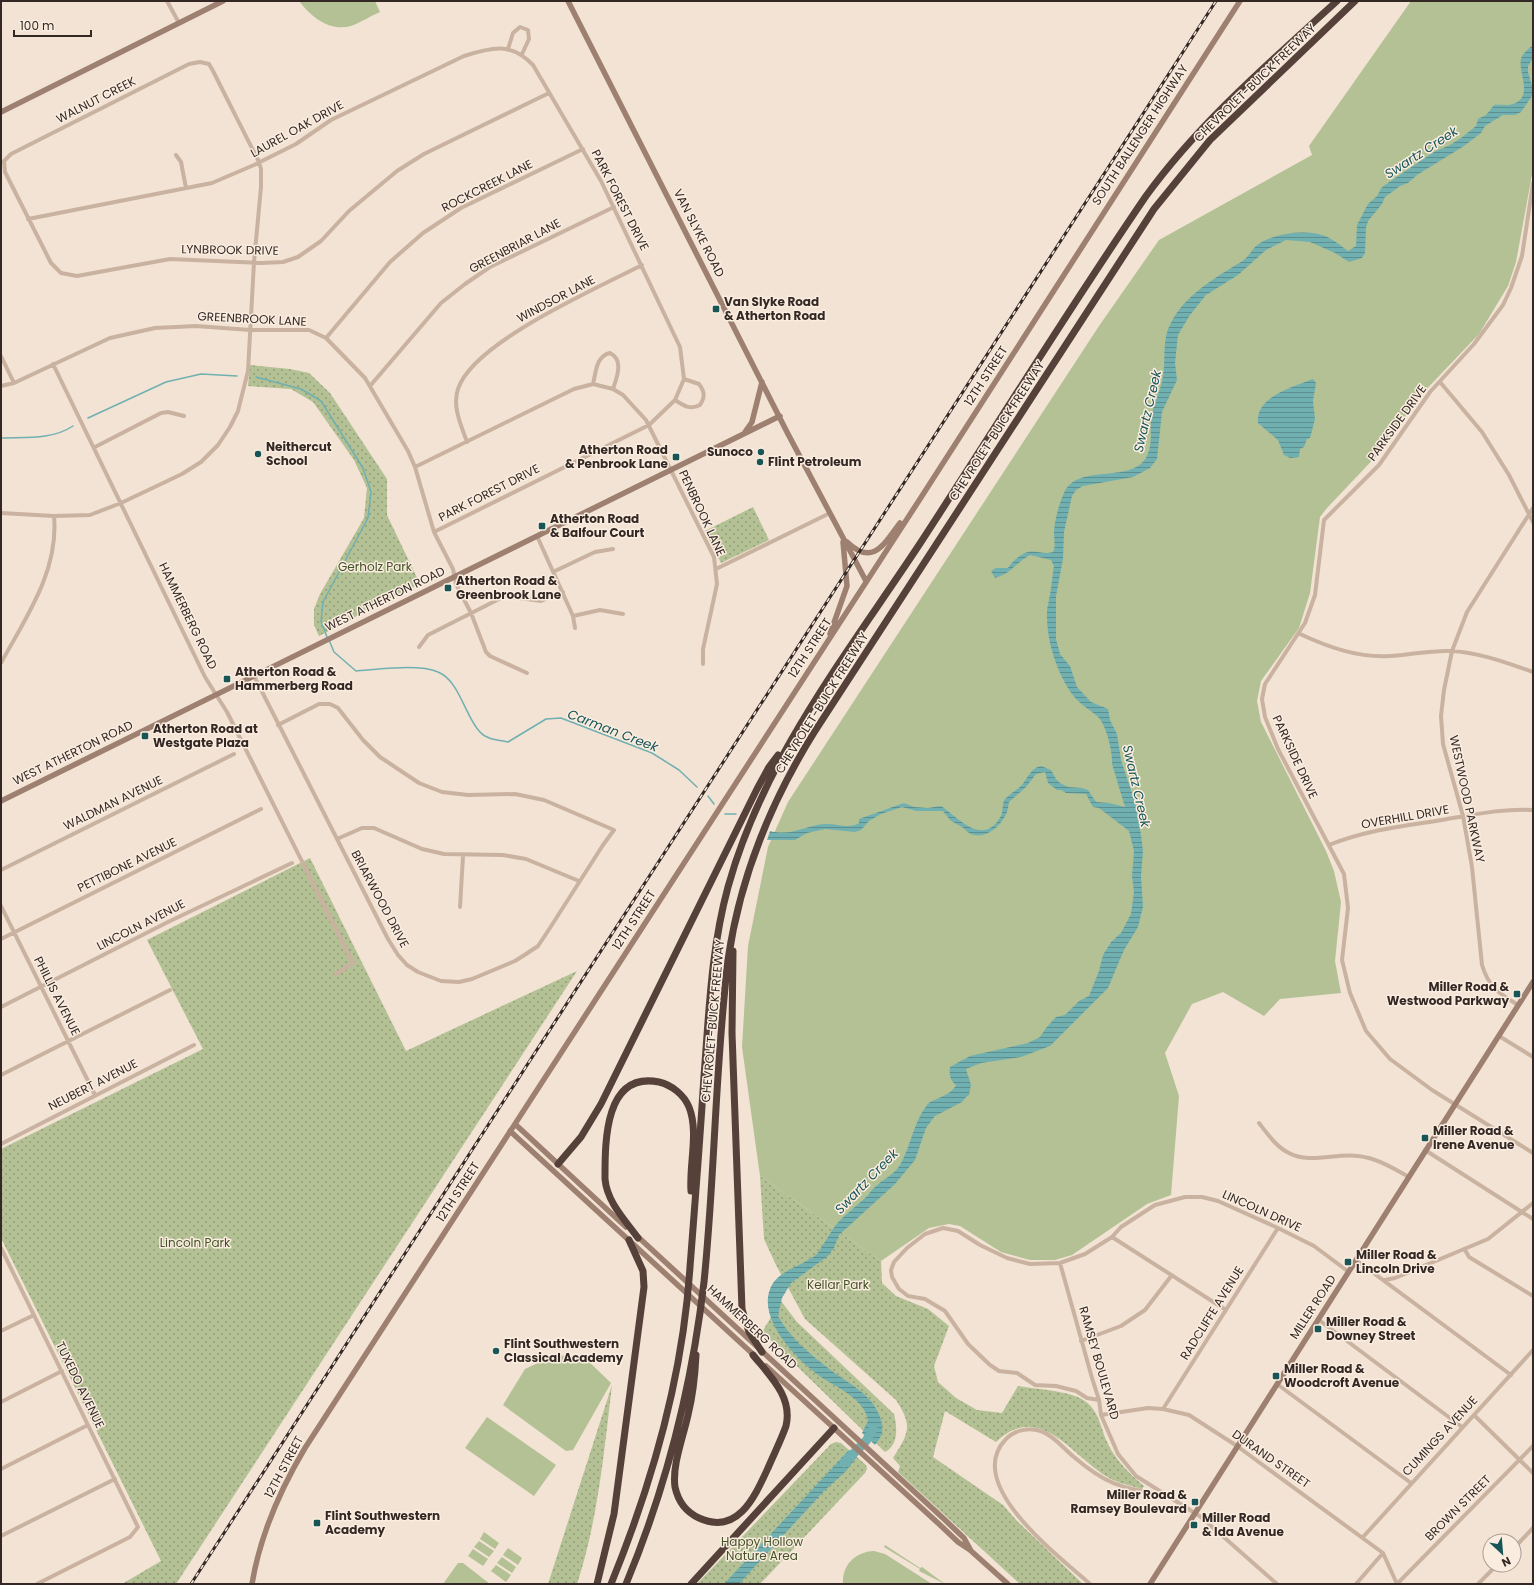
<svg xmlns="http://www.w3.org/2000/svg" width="1534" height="1585" viewBox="0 0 1534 1585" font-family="Poppins,sans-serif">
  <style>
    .grass { fill: #b3c194 }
    .park { fill: url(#park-dots) }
    .water { fill: url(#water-rules) }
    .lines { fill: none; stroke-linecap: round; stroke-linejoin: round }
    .stream { stroke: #71b0b1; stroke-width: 1.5 }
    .river { stroke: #71b0b1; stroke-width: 9 }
    .street { stroke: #cab2a0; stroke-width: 4 }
    .secondary { stroke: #9e8071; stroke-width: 5.5 }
    .highway { stroke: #55413a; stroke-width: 7 }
    .rail-casing { stroke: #332824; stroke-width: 3 }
    .rail { stroke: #faede0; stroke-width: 1.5; stroke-dasharray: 4.5; stroke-linecap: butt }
    .poi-dot { fill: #175557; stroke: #faede0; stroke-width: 1.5 }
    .labels { text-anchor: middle; stroke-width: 3; stroke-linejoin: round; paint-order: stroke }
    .street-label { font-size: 12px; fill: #332824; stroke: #faede0 }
    .poi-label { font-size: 12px; font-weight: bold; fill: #332824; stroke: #faede0; text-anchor: start }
    .park-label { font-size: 12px; fill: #445326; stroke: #faede0 }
    .water-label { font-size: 13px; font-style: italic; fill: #175557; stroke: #faede0 }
  </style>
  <defs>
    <pattern id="park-dots" width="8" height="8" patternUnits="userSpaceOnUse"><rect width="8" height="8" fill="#b3c194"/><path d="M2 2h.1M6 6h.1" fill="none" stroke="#929d79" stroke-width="1.8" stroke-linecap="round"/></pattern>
    <pattern id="water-rules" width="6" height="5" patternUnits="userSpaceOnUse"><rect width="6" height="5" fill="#71b0b1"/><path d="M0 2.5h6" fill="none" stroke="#5d8f90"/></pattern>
  </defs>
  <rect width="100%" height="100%" fill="#f2e3d4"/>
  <!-- grass -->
  <path class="grass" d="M299 1H375L380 12C370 16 360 23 351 26 330 32 311 17 299 1Z
    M1411 1H1533V169L1516 262 1508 286 1479 334 1419 397 1381 451 1327 508 1320 517 1310 593 1299 628 1261 681 1257 701 1261 722 1326 851 1334 871 1341 902 1335 961 1341 993 1280 999 1264 1016 1223 992 1192 1004 1165 1053 1179 1096 1171 1195 1147 1204 1072 1255 1055 1260H1030L1001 1252 960 1226 949 1224 929 1228 881 1261 760 1176 742 1047 748 946 768 847 788 802 1099 326 1159 240 1312 155 1309 146Z
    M555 1355 585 1358 611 1383 573 1450 566 1451 503 1405 525 1369Z
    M487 1417 556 1465 534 1496 465 1448Z
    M484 1532 499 1543 495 1549 480 1539Z
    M479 1541 494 1551 489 1557 474 1547Z
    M885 1545 920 1568 922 1567 945 1584 919 1571 920 1569 884 1547Z
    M508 1548 522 1558 518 1565 503 1555Z
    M473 1549 488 1559 483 1566 468 1556Z
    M874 1551 885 1554 932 1584H843C842 1565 855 1552 874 1551Z
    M502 1557 516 1567 512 1573 497 1563Z
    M458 1563H463L490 1584H443Z
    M496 1565 511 1575 506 1582 491 1571Z"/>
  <!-- park -->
  <path class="park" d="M250 365 290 369 309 373 330 393 387 479V515L420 584 393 597 377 602 349 621 319 636 314 625V609L320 594 364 518 367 488 354 460 313 402 291 389 248 386Z
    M753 507 769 540 721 563 705 531Z
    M310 858 406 1051 577 971 176 1584H122L161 1561 1 1238V1149L203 1049 147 940Z
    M760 1176 881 1261 882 1283 896 1296 928 1309 949 1326 934 1366 938 1382 956 1398 977 1410 1002 1413 1018 1386C1035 1389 1056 1390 1072 1395 1100 1404 1098 1423 1108 1444 1117 1462 1130 1474 1144 1486L1142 1489C1133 1486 1122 1484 1113 1480 1074 1461 1042 1398 996 1442L945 1411 933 1457 1003 1505 1017 1521 1083 1584H1020L898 1472 900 1466 893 1458C909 1433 913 1426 896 1400L805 1319 776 1265 764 1239Z
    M781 1301 797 1322 894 1414C897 1426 899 1445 885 1452L762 1332Z
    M612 1385C604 1452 598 1520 577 1584H548Z
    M836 1442 841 1443 866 1465 867 1469 865 1473 760 1584H697L831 1444Z"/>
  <!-- water -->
  <path class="water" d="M1533 45V58L1528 66V72L1533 90 1532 96 1521 112 1515 115H1503L1485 126 1481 133 1464 146 1417 175 1408 183 1400 186 1385 197 1382 204 1368 221 1366 228 1365 253 1362 258 1349 262 1335 253 1310 242 1286 240 1266 250 1238 275 1206 295 1190 315 1178 335 1175 363 1177 380 1162 412 1157 459 1150 468 1133 477 1083 486 1076 490 1072 496 1064 532 1063 559 1056 596V639L1060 654 1070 666 1077 687 1091 702 1108 709 1110 720 1117 734 1121 760 1135 802 1141 835 1143 851 1141 876 1143 907 1138 927 1124 950 1108 988 1050 1046 1021 1057 981 1063 966 1069 971 1085 969 1095 966 1097 962 1102 935 1116 926 1128 915 1160 895 1184 839 1235 834 1248 828 1256 791 1283 782 1298 778 1316C790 1338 809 1353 828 1368 848 1384 873 1393 881 1420 884 1430 882 1437 875 1445L862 1433 868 1421C866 1401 839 1388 824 1379 799 1363 752 1316 773 1283 782 1270 803 1265 816 1255 819 1252 822 1246 825 1242 828 1237 832 1230 836 1225 844 1215 856 1207 865 1198 869 1195 871 1190 875 1187 883 1179 894 1175 900 1165 911 1146 913 1123 927 1105 933 1098 950 1097 956 1085 950 1081 949 1074 950 1067L970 1056 1028 1043 1040 1037 1046 1028 1056 1017 1065 1015 1079 1001 1089 996 1099 971 1103 955 1111 942 1121 933 1131 914 1134 892 1132 876 1134 851 1129 831 1099 808 1093 807 1086 794 1066 793 1061 790H1057L1048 783 1045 772 1036 774 1026 787 1009 802C1008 806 1008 811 1006 814 1001 826 985 840 971 834 968 833 965 829 962 827 950 820 952 823 943 811H916L902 807 881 814 869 821 861 830 855 832 825 829 807 833 795 840H767L770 831C794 837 806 824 828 824 838 824 849 829 859 823V819L904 803 914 807 928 808 941 806C959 818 983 848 1001 816 1004 810 1001 803 1006 798 1011 793 1017 790 1022 785 1028 777 1031 768 1041 766L1051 770 1056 779 1060 783 1068 787 1082 788 1088 790 1096 802 1109 803 1125 807 1112 764C1113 753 1106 723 1097 716 1088 708 1079 704 1072 694 1056 671 1046 639 1047 611 1047 607 1049 603 1049 599 1052 588 1052 576 1054 566L1051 560 1030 555C1016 562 1013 573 995 578L991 571 996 568H1008C1012 562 1020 554 1028 552 1036 550 1044 555 1053 552 1056 546 1054 540 1054 534 1054 522 1059 504 1064 493 1077 463 1130 484 1146 458 1153 445 1150 433 1151 419 1153 404 1161 391 1163 376 1166 360 1162 340 1170 325 1183 296 1216 277 1241 262 1248 258 1251 251 1256 246 1271 233 1307 229 1325 236 1333 239 1341 246 1348 251L1356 246 1357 225 1368 204 1377 196 1382 187 1434 152 1450 145 1461 138 1476 126 1478 119 1486 115 1494 105C1500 104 1508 106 1513 104 1534 97 1518 74 1521 59 1522 54 1529 48 1533 45Z
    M1313 379 1316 383 1313 401 1315 419 1310 438 1307 439 1304 447 1300 449 1299 457 1290 458 1284 455 1278 440 1258 423C1255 396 1294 387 1313 379Z
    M849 1450 857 1457 845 1472 824 1491 739 1584H724Z"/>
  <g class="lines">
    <!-- stream -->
    <path class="stream" d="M256 377 301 389 321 401 363 468 371 492 368 518 323 602 321 621 327 637
      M88 418 166 382 201 374 237 376
      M1 438C25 437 52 440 73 426
      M329 640 334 652 356 671C377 669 420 664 438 672 460 681 465 717 480 732 487 740 499 740 508 742L546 719 561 718 652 753 679 770 697 787
      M708 796 714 804
      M725 814H736"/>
    <!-- river -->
    <path class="river" d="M844 1463 866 1441 873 1429"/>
    <!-- street -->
    <path class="street" d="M167 1 179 23
      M508 49 513 33 520 27 528 30 529 39 522 54
      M176 155 181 162 186 188
      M1533 183 1522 256 1511 288 1503 305 1474 344 1430 392 1379 465 1324 520 1315 595 1305 623 1265 684 1262 699 1265 717 1278 749 1344 874 1348 908 1342 960 1350 993 1366 1031 1390 1059 1432 1090 1533 1153
      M28 219 212 183 254 165 296 144 331 120 464 56C492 47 511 42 533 65L601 181 680 347 684 379 675 400 649 425 434 532
      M326 338 390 262 423 233 461 208 583 149
      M1 356 14 383
      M53 364 205 677 227 712 353 963 336 974
      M1440 382 1482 432 1509 475 1533 522
      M593 384C596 372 596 356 610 353 624 360 617 377 613 389
      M1 386 14 383 110 338 155 328 196 326 250 330H309L326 338 365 378 408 451 415 467 434 532 453 569 456 584 471 613 486 652 490 656 527 673
      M370 386 441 303 465 284 490 267 614 207
      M675 400C684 406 690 410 700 405 705 397 705 392 699 384L684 379
      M467 442C461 425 452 406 458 389 473 342 598 288 642 265
      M95 447 161 413 168 412 184 416
      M415 467 574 389 593 384 613 389 623 395 646 420 714 557 717 584 703 649V664
      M1 513 54 516 90 515 121 503 182 474 201 462 218 445 230 427 238 411 248 371 254 262 261 187V169L259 162 213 71 209 64 200 62 189 64 11 154 4 161 5 172 51 263 61 273 77 276 170 259 262 263 283 262 298 257 321 241 349 211 397 171 424 154 549 93
      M537 536 573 616 575 628
      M716 569 830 513
      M555 571 595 552 613 549
      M573 616 600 610 623 614
      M1300 634C1328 647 1358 658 1390 656 1410 655 1430 650 1451 651 1478 652 1507 663 1533 672
      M419 647 428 635 505 596 541 601 563 592
      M1 663C26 617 59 571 54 516
      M254 676 388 939 398 955 407 965 418 972 441 981 459 982 472 979 515 961 526 954 538 946 548 931 603 845 614 830 544 800 515 794 468 795 442 792 419 783 380 757 363 740 338 708 330 704H319L278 725
      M337 839 362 828H374L422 849 444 854 503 855 526 859 579 881
      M1329 845C1365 830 1404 826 1442 820 1472 815 1503 808 1533 810
      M1 870 234 754
      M1 906 95 1095
      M460 907 463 856
      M1 939 261 809
      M1518 1005C1499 993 1489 988 1482 965L1472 867 1463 816 1443 744 1441 716 1444 690 1452 651 1467 612 1533 508
      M1 1007 168 922 292 863
      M1499 1036 1533 1057
      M1 1075 170 990
      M1259 1123C1267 1133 1276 1147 1289 1153 1309 1164 1336 1153 1358 1156 1377 1158 1393 1168 1409 1177
      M1 1144 194 1045
      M1425 1150 1533 1219
      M1112 1237 1226 1310
      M1 1248 138 1527 130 1537 37 1584
      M1465 1250 1469 1257 1533 1296
      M1356 1260 1511 1375
      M1060 1263 1092 1378 1099 1400 1101 1415 1118 1454 1136 1476 1201 1517 1277 1584
      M1385 1280 1395 1278 1488 1239 1533 1203
      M1319 1320 1462 1427
      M1 1331 34 1315
      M1081 1341 1121 1326 1145 1310 1172 1275
      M1277 1384 1411 1483
      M1099 1400 1087 1398 1076 1391 1056 1386 1035 1385 1017 1373 999 1371 990 1365 968 1344 945 1311 925 1299 908 1296 899 1289 892 1277 891 1270 894 1262 907 1248 925 1234 943 1228 958 1231 980 1245 1007 1258 1030 1264 1060 1263 1085 1254 1112 1237 1121 1227 1155 1205 1185 1197H1202L1218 1201 1278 1228 1314 1246 1349 1272
      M1 1402 62 1371
      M1163 1409 1278 1228
      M1101 1415 1148 1408 1163 1409 1189 1415 1237 1446 1383 1553 1397 1584
      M1474 1415 1533 1473
      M1 1469 88 1425
      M1 1536 115 1479
      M1363 1537 1533 1350
      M1514 1548 1533 1528
      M1090 1584C1060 1557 962 1484 1006 1439 1015 1429 1032 1427 1043 1432 1054 1436 1065 1450 1074 1457 1104 1483 1122 1489 1161 1494
      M1356 1584 1383 1553
      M1397 1584 1533 1446
      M1478 1584 1497 1565"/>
    <!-- secondary -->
    <path class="secondary" d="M568 1 788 434 866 581
      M1 112 223 1
      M745 432 752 422 762 382
      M847 542C873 567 884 544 900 523
      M830 634 847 586 843 542
      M1 801 780 416
      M515 1124 626 1227
      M510 1131 755 1356
      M636 1235 944 1519 964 1538 970 1549
      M766 1366 939 1524 958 1542 970 1550 1008 1584
      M252 1584C260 1535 280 1490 305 1448L920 499 1240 1
      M1150 1584 1533 982"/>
    <!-- highway -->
    <path class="highway" d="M733 951 732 1033 742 1309 749 1332 762 1352
      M558 1164 581 1137 601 1104 757 789 769 767 778 755
      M638 1238C625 1220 607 1202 605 1179 605 1143 604 1071 659 1082 672 1085 684 1095 689 1107 699 1132 689 1164 691 1191
      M696 1355C695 1376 693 1395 688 1415 683 1438 672 1465 675 1487 678 1501 686 1512 699 1518 738 1536 755 1496 768 1468 774 1454 781 1440 786 1426 793 1397 770 1376 753 1355
      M597 1584 614 1514 644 1287 643 1271 629 1240
      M611 1584C652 1484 683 1375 690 1267 695 1203 700 1140 704 1076 709 1013 711 949 728 887 764 757 848 653 921 542 996 427 1068 310 1146 196 1200 122 1269 63 1337 1
      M626 1584C666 1488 692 1385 704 1282 715 1175 715 1067 728 960 740 877 771 801 815 731L1154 209 1210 140 1355 1
      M691 1584 834 1428"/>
    <defs>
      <path id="rail" d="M191 1584 1216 1"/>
    </defs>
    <!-- rail casing -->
    <use href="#rail" class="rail-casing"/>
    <!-- rail -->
    <use href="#rail" class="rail"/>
  </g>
  <!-- markers -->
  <g class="poi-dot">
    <rect x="712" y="305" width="8" height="8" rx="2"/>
    <circle cx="761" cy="452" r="4"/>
    <circle cx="258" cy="454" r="4"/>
    <rect x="672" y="453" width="8" height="8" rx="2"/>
    <circle cx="760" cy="462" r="4"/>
    <rect x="538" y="522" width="8" height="8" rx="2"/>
    <rect x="444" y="584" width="8" height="8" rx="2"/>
    <rect x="223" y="675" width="8" height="8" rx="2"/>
    <rect x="141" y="732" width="8" height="8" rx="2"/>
    <rect x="1513" y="990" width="8" height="8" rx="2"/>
    <rect x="1421" y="1134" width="8" height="8" rx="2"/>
    <rect x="1344" y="1258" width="8" height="8" rx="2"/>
    <rect x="1314" y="1325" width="8" height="8" rx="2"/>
    <circle cx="496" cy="1351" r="4"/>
    <rect x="1272" y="1372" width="8" height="8" rx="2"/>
    <rect x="1191" y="1498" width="8" height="8" rx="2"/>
    <rect x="313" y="1519" width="8" height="8" rx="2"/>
    <rect x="1190" y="1521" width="8" height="8" rx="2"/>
  </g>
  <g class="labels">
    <!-- street labels -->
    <g class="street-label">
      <text transform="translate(1255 83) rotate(-44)" y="4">CHEVROLET-BUICK FREEWAY</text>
      <text transform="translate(96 100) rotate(-27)" y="4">WALNUT CREEK</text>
      <text transform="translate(297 129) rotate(-29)" y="4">LAUREL OAK DRIVE</text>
      <text transform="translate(1140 135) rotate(-57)" y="4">SOUTH BALLENGER HIGHWAY</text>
      <text transform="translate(487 186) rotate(-27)" y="4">ROCKCREEK LANE</text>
      <text transform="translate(620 200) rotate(63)" y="4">PARK FOREST DRIVE</text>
      <text transform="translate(699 233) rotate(63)" y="4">VAN SLYKE ROAD</text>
      <text transform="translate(515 246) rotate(-28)" y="4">GREENBRIAR LANE</text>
      <text transform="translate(230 250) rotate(1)" y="4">LYNBROOK DRIVE</text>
      <text transform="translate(556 299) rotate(-28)" y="4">WINDSOR LANE</text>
      <text transform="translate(252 319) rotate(3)" y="4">GREENBROOK LANE</text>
      <text transform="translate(986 376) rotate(-57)" y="4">12TH STREET</text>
      <text transform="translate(1397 423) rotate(-54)" y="4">PARKSIDE DRIVE</text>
      <text transform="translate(997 431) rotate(-57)" y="4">CHEVROLET-BUICK FREEWAY</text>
      <text transform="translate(489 493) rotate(-27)" y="4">PARK FOREST DRIVE</text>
      <text transform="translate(702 513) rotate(65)" y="4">PENBROOK LANE</text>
      <text transform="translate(385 599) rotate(-26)" y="4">WEST ATHERTON ROAD</text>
      <text transform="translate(188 616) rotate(64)" y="4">HAMMERBERG ROAD</text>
      <text transform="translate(810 648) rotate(-57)" y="4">12TH STREET</text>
      <text transform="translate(822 703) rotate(-58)" y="4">CHEVROLET-BUICK FREEWAY</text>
      <text transform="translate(73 753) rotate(-26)" y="4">WEST ATHERTON ROAD</text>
      <text transform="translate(1295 757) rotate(65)" y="4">PARKSIDE DRIVE</text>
      <text transform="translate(1467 799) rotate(78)" y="4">WESTWOOD PARKWAY</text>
      <text transform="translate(113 803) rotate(-26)" y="4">WALDMAN AVENUE</text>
      <text transform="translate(1405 817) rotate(-10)" y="4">OVERHILL DRIVE</text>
      <text transform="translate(127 865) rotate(-26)" y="4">PETTIBONE AVENUE</text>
      <text transform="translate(380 899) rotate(62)" y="4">BRIARWOOD DRIVE</text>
      <text transform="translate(634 920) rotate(-57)" y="4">12TH STREET</text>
      <text transform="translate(141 925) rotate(-27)" y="4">LINCOLN AVENUE</text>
      <text transform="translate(57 996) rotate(63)" y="4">PHILLIS AVENUE</text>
      <text transform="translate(713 1021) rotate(-85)" y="4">CHEVROLET-BUICK FREEWAY</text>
      <text transform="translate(93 1085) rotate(-27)" y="4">NEUBERT AVENUE</text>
      <text transform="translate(458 1192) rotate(-57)" y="4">12TH STREET</text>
      <text transform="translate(1262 1211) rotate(24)" y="4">LINCOLN DRIVE</text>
      <text transform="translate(1313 1307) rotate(-57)" y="4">MILLER ROAD</text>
      <text transform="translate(1212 1313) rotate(-58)" y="4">RADCLIFFE AVENUE</text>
      <text transform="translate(752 1327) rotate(43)" y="4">HAMMERBERG ROAD</text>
      <text transform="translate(1099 1363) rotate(74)" y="4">RAMSEY BOULEVARD</text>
      <text transform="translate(80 1385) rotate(64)" y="4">TUXEDO AVENUE</text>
      <text transform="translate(1440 1436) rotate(-47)" y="4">CUMINGS AVENUE</text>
      <text transform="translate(1271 1459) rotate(35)" y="4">DURAND STREET</text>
      <text transform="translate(284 1467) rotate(-62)" y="4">12TH STREET</text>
      <text transform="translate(1458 1508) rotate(-45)" y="4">BROWN STREET</text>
    </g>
    <!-- poi labels -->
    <g class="poi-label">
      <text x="724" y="306">Van Slyke Road<tspan x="724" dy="14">&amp; Atherton Road</tspan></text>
      <text x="266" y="451">Neithercut<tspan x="266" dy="14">School</tspan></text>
      <text x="668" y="454" text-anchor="end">Atherton Road<tspan x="668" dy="14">&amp; Penbrook Lane</tspan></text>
      <text x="753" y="456" text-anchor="end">Sunoco</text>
      <text x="768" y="466">Flint Petroleum</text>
      <text x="550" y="523">Atherton Road<tspan x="550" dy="14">&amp; Balfour Court</tspan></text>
      <text x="456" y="585">Atherton Road &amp;<tspan x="456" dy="14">Greenbrook Lane</tspan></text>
      <text x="235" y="676">Atherton Road &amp;<tspan x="235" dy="14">Hammerberg Road</tspan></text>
      <text x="153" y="733">Atherton Road at<tspan x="153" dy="14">Westgate Plaza</tspan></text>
      <text x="1509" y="991" text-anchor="end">Miller Road &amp;<tspan x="1509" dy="14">Westwood Parkway</tspan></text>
      <text x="1433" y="1135">Miller Road &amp;<tspan x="1433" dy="14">Irene Avenue</tspan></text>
      <text x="1356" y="1259">Miller Road &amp;<tspan x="1356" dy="14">Lincoln Drive</tspan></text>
      <text x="1326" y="1326">Miller Road &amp;<tspan x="1326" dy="14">Downey Street</tspan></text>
      <text x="504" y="1348">Flint Southwestern<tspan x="504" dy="14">Classical Academy</tspan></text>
      <text x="1284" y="1373">Miller Road &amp;<tspan x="1284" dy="14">Woodcroft Avenue</tspan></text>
      <text x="1187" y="1499" text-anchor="end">Miller Road &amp;<tspan x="1187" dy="14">Ramsey Boulevard</tspan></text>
      <text x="325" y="1520">Flint Southwestern<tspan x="325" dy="14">Academy</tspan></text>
      <text x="1202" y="1522">Miller Road<tspan x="1202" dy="14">&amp; Ida Avenue</tspan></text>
    </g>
    <!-- park labels -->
    <g class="park-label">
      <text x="375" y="571">Gerholz Park</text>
      <text x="195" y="1247">Lincoln Park</text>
      <text x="838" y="1289">Kellar Park</text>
      <text x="762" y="1546">Happy Hollow<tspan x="762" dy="14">Nature Area</tspan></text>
    </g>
    <!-- water labels -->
    <g class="water-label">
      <text transform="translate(1421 152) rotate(-33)" y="5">Swartz Creek</text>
      <text transform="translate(1147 411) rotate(-77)" y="5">Swartz Creek</text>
      <text transform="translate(613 730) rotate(21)" y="5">Carman Creek</text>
      <text transform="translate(1137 786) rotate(77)" y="5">Swartz Creek</text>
      <text transform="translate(866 1181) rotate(-46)" y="5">Swartz Creek</text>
    </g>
  </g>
  <!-- border -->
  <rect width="1534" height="1585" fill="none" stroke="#332824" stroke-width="4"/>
  <!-- north arrow -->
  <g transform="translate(1502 1553) rotate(154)"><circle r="19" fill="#faede0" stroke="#aa9e95"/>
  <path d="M0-3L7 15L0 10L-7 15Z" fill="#175557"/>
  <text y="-6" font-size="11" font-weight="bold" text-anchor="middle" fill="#332824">N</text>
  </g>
  <!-- scale -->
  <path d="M14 30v6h77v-6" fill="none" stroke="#332824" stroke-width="2"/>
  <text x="20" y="30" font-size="12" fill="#332824" stroke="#faede0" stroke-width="3" paint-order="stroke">100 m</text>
</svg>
